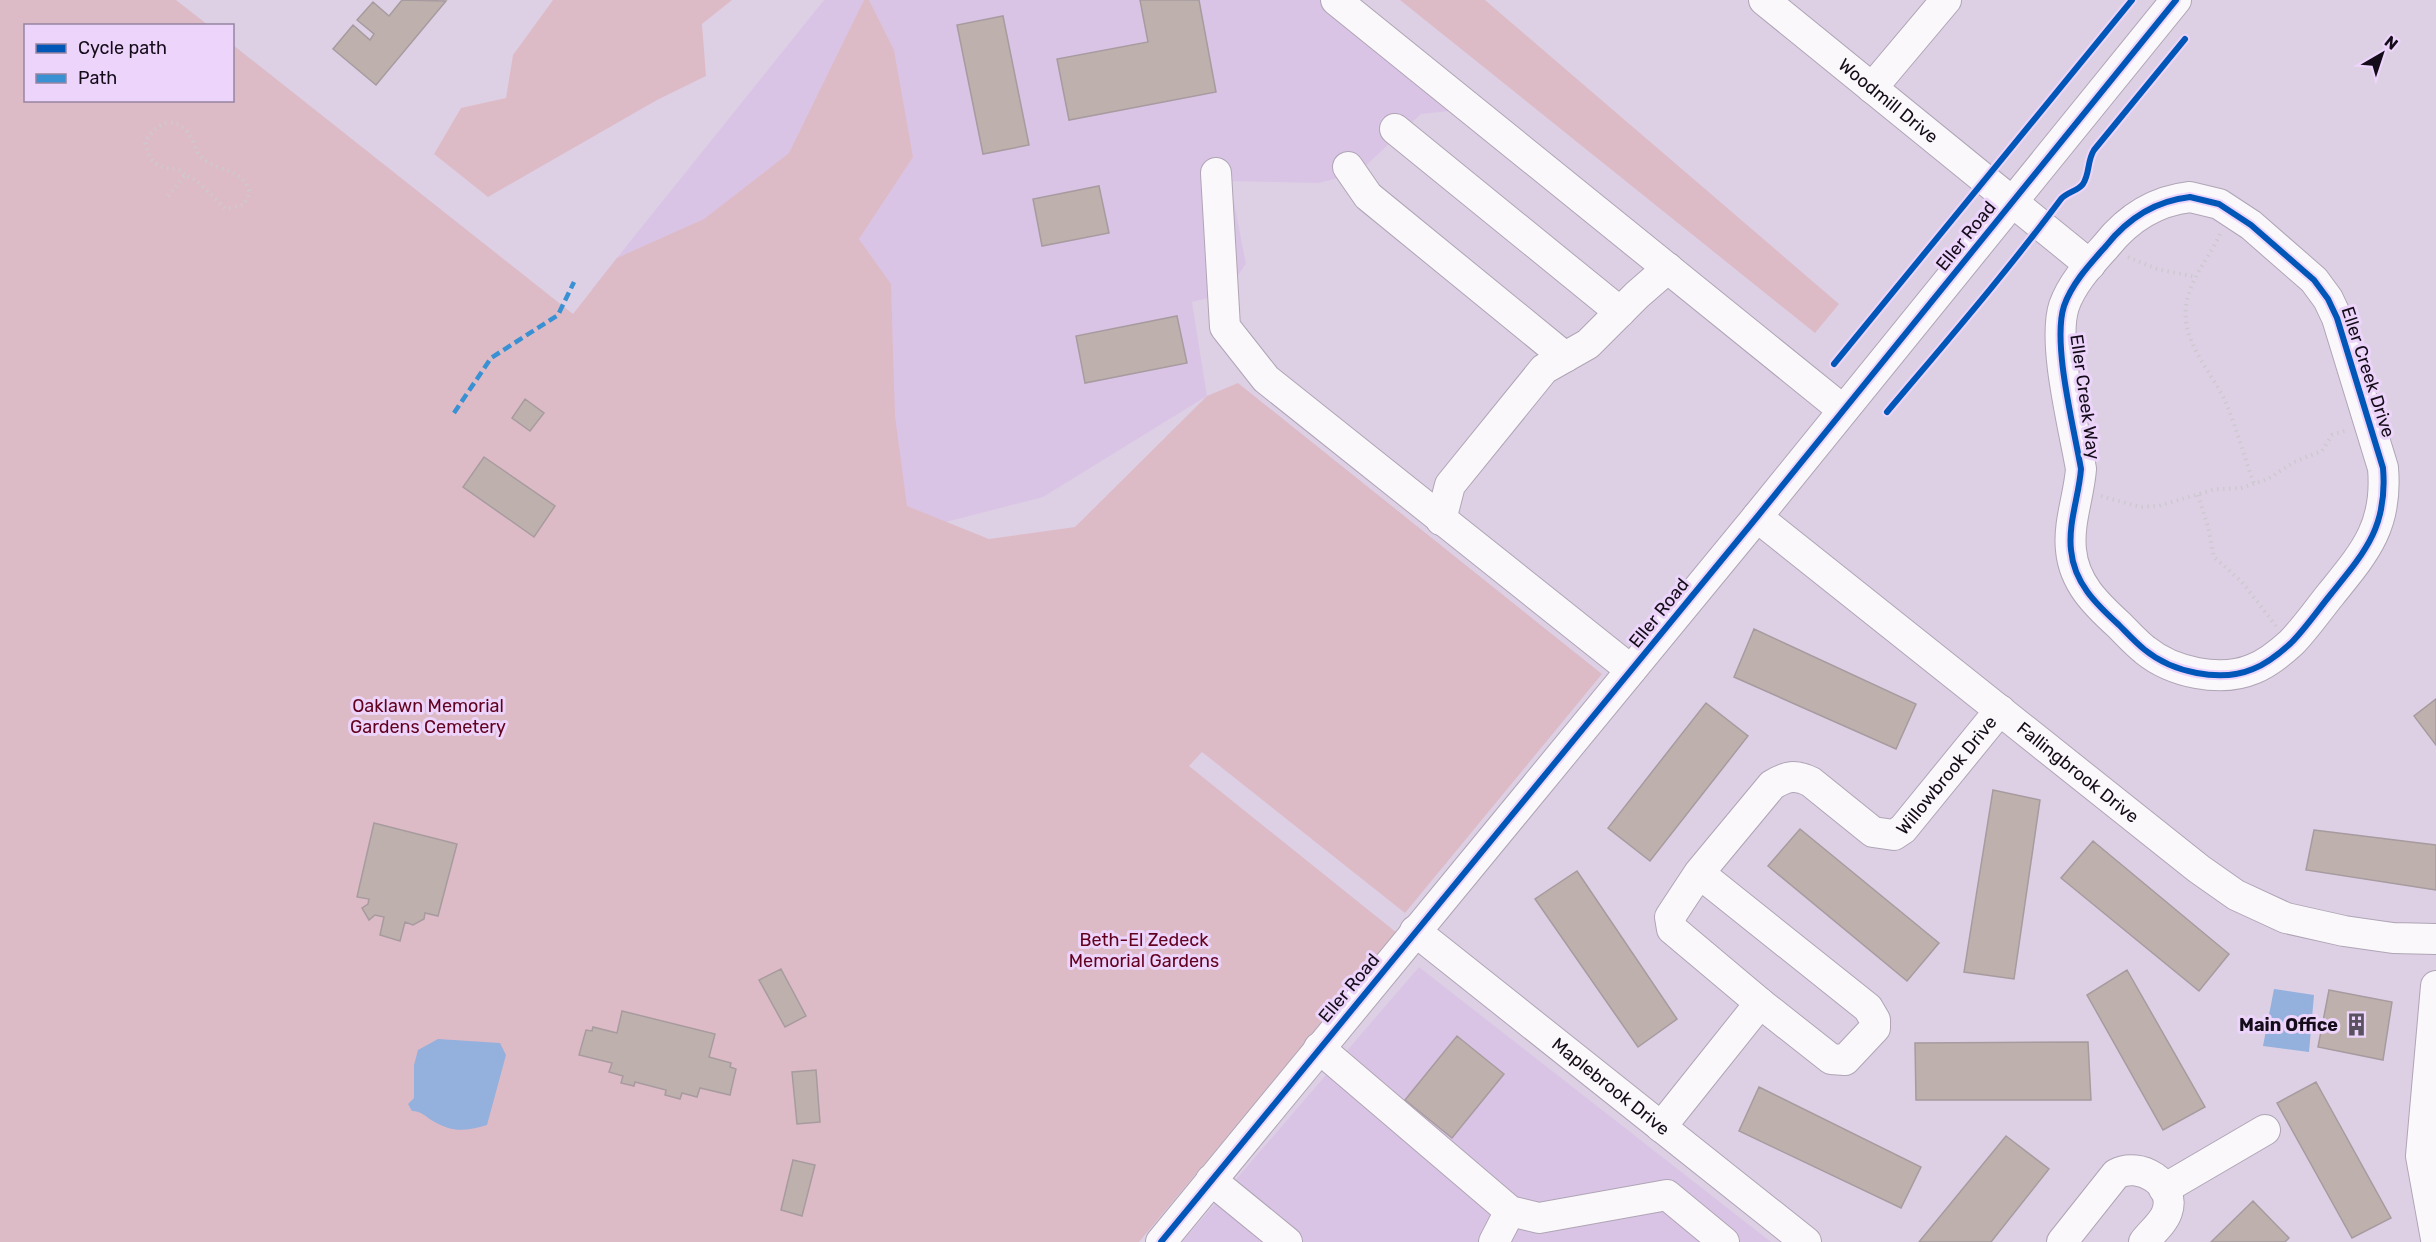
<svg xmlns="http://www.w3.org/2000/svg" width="2436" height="1242" viewBox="0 0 2436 1242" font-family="Rubik,sans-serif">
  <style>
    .built { fill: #dac4e6 }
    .green { fill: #ddbbc6 }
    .water { fill: #94b0dd }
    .building { fill: #beb0ad; stroke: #a79b9f; stroke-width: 1.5 }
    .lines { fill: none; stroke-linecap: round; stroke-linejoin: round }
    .minor-casing { stroke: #afa5b5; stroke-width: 32 }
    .path { stroke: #cdc9cf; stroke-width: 4; stroke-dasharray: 1.5 4.5; stroke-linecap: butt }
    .minor { stroke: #faf8fb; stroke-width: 30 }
    .quiet { stroke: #3991d4; stroke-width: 4.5; stroke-dasharray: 9 4.5; stroke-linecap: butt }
    .cycleway-casing { stroke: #edd4fb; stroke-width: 10 }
    .cycleway { stroke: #0057b8; stroke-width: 6 }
    .labels { text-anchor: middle; stroke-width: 6; stroke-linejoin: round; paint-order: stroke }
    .street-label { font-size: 18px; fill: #140c19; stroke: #edd4fb }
    .park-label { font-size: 18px; fill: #62011e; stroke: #edd4fb }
    .poi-label { font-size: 18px; font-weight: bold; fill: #140c19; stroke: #edd4fb; text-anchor: end }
  </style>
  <rect width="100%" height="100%" fill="#ddd0e5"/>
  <!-- built -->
  <path class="built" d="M824 0H1324L1460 110 1421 114 1358 173 1319 183 1230 181 1246 264 1225 294 1192 302 1207 396 1043 497 899 534 592 289Z
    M1419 967 1771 1242H1182Z"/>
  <!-- green -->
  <path class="green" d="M0 0H176L208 25 26 26V100H232L233 45 573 314 617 258 704 219 789 153 864 0H869L894 50 913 157 859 239 891 284 895 416 907 506 989 539 1075 527 1207 396 1238 383 1602 674 1405 913 1202 752 1189 766 1397 933 1139 1242H0Z
    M553 0H732L702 24 706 76 657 100 488 197 434 154 461 108 506 98 513 55Z
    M1400 0H1485L1839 304 1815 333Z"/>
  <!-- water -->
  <path class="water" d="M2274 989 2314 995 2309 1052 2263 1046Z
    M438 1039 500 1043 506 1055 487 1125C466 1131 453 1133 433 1121 426 1117 421 1111 412 1111L408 1104 414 1098V1065L418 1050Z"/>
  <!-- building -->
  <path class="building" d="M402 0 446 1 376 85 333 49 353 25 370 40 374 34 357 20 373 2 389 16Z
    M1140 0H1199L1216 92 1069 120 1057 59 1148 42Z
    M1003 16 1029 145 983 154 957 25Z
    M1099 186 1109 233 1042 246 1033 199Z
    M1177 316 1187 363 1085 383 1076 336Z
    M525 399 544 413 530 431 512 418Z
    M484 457 555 506 534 537 463 487Z
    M1754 629 1916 704 1896 749 1734 677Z
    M2436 699V745L2414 716Z
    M1706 703 1748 736 1650 861 1608 828Z
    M1993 790 2040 800 2014 979 1964 972Z
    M374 823 457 844 438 916 425 913 424 919 413 925 405 922 400 941 380 935 384 917 375 915 369 920 362 908 368 904 369 899 357 897Z
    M1800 829 1939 943 1907 981 1768 866Z
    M2314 830 2436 845V890L2306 870Z
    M2093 841 2229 954 2199 991 2061 878Z
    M1577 871 1677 1019 1638 1047 1535 899Z
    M781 969 806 1016 785 1027 759 980Z
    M2127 970 2205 1107 2163 1130 2087 995Z
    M2329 990 2392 1002 2383 1060 2318 1047Z
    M622 1011 715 1034 709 1057 731 1063 730 1067 736 1069 730 1095 700 1088 697 1097 682 1093 680 1099 665 1095 666 1090 635 1082 634 1086 621 1083 623 1076 609 1072 612 1063 579 1055 586 1030 592 1031 593 1027 617 1033Z
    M1457 1036 1504 1074 1452 1138 1405 1100Z
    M2088 1042 2091 1100H1916L1915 1043Z
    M816 1070 820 1122 797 1124 792 1072Z
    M2316 1082 2391 1218 2352 1238 2277 1103Z
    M1759 1087 1921 1167 1901 1208 1739 1131Z
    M2006 1136 2049 1169 1991 1242H1919Z
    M793 1160 815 1165 802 1216 781 1210Z
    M2253 1201 2289 1238 2285 1242H2211Z"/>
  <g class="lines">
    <defs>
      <g id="minor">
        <path d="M1336 0 1843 410"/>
        <path id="s1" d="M1764 0 2090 265"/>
        <path d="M1872 88 1946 0"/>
        <path d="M1395 129 1620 312"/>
        <path d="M1348 167 1368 196 1565 357"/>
        <path d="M1216 173 1225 327 1266 379 1631 670"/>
        <path d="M2190 197 2219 204 2251 225 2314 280 2328 299 2337 318 2383 468C2388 526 2365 552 2331 594 2318 610 2305 629 2291 643 2280 653 2266 664 2253 669 2220 683 2172 672 2145 650 2136 643 2127 633 2119 625 2096 604 2074 583 2071 550 2068 523 2079 496 2081 469 2074 428 2052 343 2064 306 2072 283 2090 264 2106 246 2128 218 2155 201 2190 197Z"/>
        <path id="s2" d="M1757 517 2199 869 2236 895 2286 918 2344 931 2393 938 2436 939"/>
        <path d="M1441 520 1450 485 1544 369 1588 344 1637 295 1668 268"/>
        <path id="s3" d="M1699 873 1868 1008 1875 1020V1028L1845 1060 1831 1059 1760 1003 1672 929 1670 917 1699 873 1772 785C1787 776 1795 774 1811 782L1873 832 1894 835 1903 829 2000 710"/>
        <path id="s4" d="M1415 931 1806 1242"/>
        <path d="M2436 986 2421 1156 2436 1239"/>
        <path d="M1319 1048 1510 1211 1539 1218 1667 1195 1724 1242"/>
        <path d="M1661 1127 1760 1003"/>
        <path d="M1211 1180 1287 1242"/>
        <path d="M2164 1189 2265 1130"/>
        <path d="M1161 1242 1757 517 2176 0"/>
        <path d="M1494 1242 1510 1211"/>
        <path d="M2062 1242 2116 1174C2139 1161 2177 1183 2167 1212 2164 1222 2151 1233 2144 1242"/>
      </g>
    </defs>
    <!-- minor casing -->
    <use href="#minor" class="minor-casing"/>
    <!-- path -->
    <path class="path" d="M168 196 185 175 197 181 226 209 243 205 250 194C244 167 220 174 201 157 196 153 196 147 193 141 180 114 158 119 145 142 149 162 158 169 178 169L185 175
      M2220 234C2210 256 2193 275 2187 300 2178 340 2212 371 2227 405 2237 431 2245 458 2254 484
      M2128 257 2157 269 2196 277
      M2198 495 2208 527 2214 557 2242 582 2276 626
      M2101 496 2140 507 2158 506 2216 489 2241 488 2268 479 2294 462 2322 451 2332 435 2347 430"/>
    <!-- minor -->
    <use href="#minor" class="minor"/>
    <!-- quiet -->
    <path class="quiet" d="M454 413 491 358 558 315 574 282"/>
    <defs>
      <path id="cycleway" d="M2190 197 2219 204 2251 225 2314 280 2328 299 2337 318 2383 468C2388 526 2365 552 2331 594 2318 610 2305 629 2291 643 2280 653 2266 664 2253 669 2220 683 2172 672 2145 650 2136 643 2127 633 2119 625 2096 604 2074 583 2071 550 2068 523 2079 496 2081 469 2074 428 2052 343 2064 306 2072 283 2090 264 2106 246 2128 218 2155 201 2190 197Z
        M1834 364 2132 0
        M1887 412C1946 342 2006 273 2061 199 2067 192 2078 191 2083 184 2090 173 2087 161 2094 150L2185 39
        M1161 1242 1757 517 2176 0"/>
    </defs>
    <!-- cycleway casing -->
    <use href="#cycleway" class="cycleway-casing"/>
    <!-- cycleway -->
    <use href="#cycleway" class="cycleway"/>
  </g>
  <!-- icons -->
  <defs>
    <symbol id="building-bare" viewBox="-9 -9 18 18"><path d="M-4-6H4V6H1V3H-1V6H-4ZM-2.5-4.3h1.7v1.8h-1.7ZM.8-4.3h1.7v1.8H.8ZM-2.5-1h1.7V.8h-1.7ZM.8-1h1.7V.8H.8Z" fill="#5a5160" stroke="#edd4fb" stroke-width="2.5" paint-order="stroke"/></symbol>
  </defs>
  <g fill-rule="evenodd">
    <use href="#building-bare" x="2340" y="1008" width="33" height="33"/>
  </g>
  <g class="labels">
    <!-- street labels -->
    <g class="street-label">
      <text dy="6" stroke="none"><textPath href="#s1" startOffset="160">Woodmill Drive</textPath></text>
      <text transform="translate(1966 236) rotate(-51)" y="6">Eller Road</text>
      <text transform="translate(2368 372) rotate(72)" y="6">Eller Creek Drive</text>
      <text transform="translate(2085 397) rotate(82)" y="6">Eller Creek Way</text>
      <text transform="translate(1659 613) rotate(-51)" y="6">Eller Road</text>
      <text dy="6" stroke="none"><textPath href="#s2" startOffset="410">Fallingbrook Drive</textPath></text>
      <text dy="6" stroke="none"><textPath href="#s3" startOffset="903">Willowbrook Drive</textPath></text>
      <text transform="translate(1349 988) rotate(-50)" y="6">Eller Road</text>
      <text dy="6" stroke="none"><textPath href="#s4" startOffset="250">Maplebrook Drive</textPath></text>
    </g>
    <!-- park labels -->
    <g class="park-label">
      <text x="428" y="712">Oaklawn Memorial<tspan x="428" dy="21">Gardens Cemetery</tspan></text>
      <text x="1144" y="946">Beth-El Zedeck<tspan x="1144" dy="21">Memorial Gardens</tspan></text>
    </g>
    <!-- poi labels -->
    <g class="poi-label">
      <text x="2338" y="1031">Main Office</text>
    </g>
  </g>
  <!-- legend -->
  <rect x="24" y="24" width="210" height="78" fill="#edd4fb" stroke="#9684a1" stroke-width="1.5"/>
  <rect x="36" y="44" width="30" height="9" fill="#0057b8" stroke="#9684a1" stroke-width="1.5"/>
  <text x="78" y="54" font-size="18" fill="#140c19">Cycle path</text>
  <rect x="36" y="74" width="30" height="9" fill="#3991d4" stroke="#9684a1" stroke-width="1.5"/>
  <text x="78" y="84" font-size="18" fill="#140c19">Path</text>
  <!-- north arrow -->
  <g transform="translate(2382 54) rotate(39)" stroke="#edd4fb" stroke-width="4.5" paint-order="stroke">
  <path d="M0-4.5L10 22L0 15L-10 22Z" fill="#140c19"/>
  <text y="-9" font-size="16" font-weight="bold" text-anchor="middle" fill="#140c19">N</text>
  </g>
</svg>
